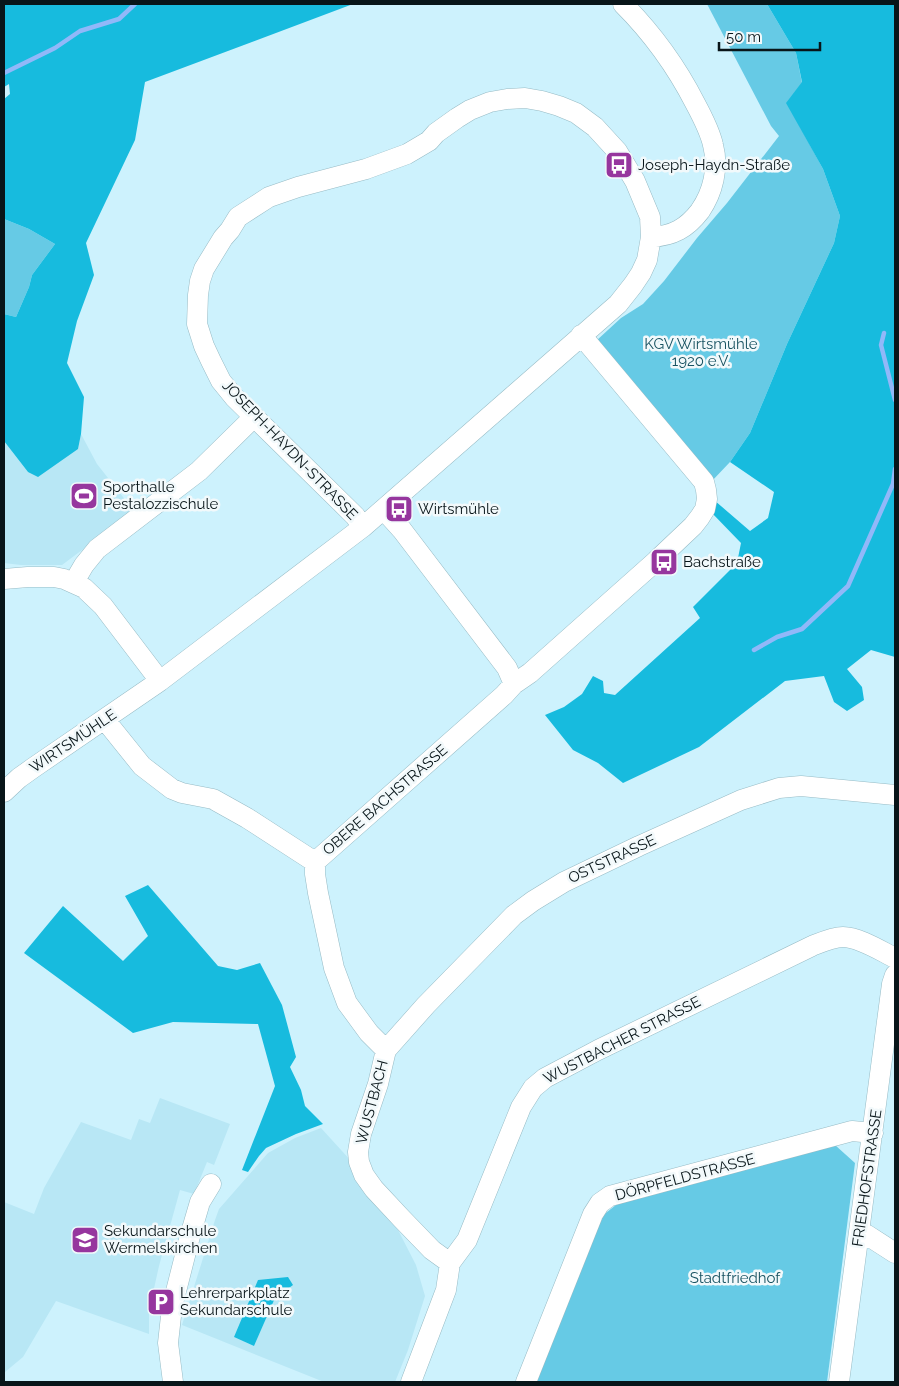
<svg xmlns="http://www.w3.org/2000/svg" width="899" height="1386" viewBox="0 0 899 1386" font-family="Raleway,sans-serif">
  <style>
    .built { fill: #b8e7f5; fill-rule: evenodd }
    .green { fill: #66cae5 }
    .forest { fill: #17bbde }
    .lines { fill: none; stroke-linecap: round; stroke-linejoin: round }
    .stream { stroke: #91b8f9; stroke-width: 4.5 }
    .minor-casing { stroke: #97bbc5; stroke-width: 21 }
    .minor { stroke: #fff; stroke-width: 20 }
    .labels { text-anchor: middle; stroke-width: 5; stroke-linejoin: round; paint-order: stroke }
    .poi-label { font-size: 15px; fill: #081519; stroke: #f2f9fb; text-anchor: start }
    .park-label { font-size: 15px; fill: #175261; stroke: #f2f9fb }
    .street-label { font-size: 15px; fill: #081519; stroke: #f2f9fb }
  </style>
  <rect width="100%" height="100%" fill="#cdf2fd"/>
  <!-- built -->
  <path class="built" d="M81 434 97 464 134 511 62 565H21L4 563V441L28 472 78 449Z
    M160 1098 230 1124 214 1165 207 1162 194 1194 180 1190 159 1266 149 1311V1334L56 1301 23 1357 5 1372 4 1371V1202L34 1214 44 1188 81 1122 131 1140 139 1119 150 1123Z
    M321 1128 352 1162 397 1228 416 1265 425 1296 408 1350 395 1382H324L182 1325 215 1220 219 1209 268 1153 295 1138ZM287 1277 275 1298 254 1346 234 1337Z"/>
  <!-- green -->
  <path class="green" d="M707 4H767L796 53 802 83 787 103 823 169 840 216 834 243 787 344 750 433 730 462 711 482 596 341 621 318 643 304 664 281 697 238 727 203 779 136 771 126Z
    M4 219 29 229 55 244 32 275 29 287 16 317 4 314Z
    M835 1145 855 1163 827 1382H534L597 1220 621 1201Z"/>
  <!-- forest -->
  <path class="forest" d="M4 4H353L145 82 135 140 86 243 94 275 77 321 67 363 84 397 81 434 78 449 38 477 28 472 4 441V314L16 317 29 287 32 275 55 244 29 229 4 219V99L10 94 9 84 4 87Z
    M767 4H895V657L871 650 847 669 862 687 864 700 847 711 834 702 824 676 785 681 699 747 623 783 598 763 573 750 545 715 564 707 582 694 593 676 603 681 604 693 615 695 700 618 693 607 737 563 741 543 710 511 714 500 750 531 768 518 774 492 730 462 750 433 787 344 834 243 840 216 823 169 786 103 802 82 796 53Z
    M148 885 218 966 237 970 260 963 282 1005 296 1057 290 1067 301 1090 305 1106 323 1124 296 1134 266 1148 259 1156 248 1172 242 1170 275 1086 258 1024 173 1022 133 1033 24 953 63 906 123 961 148 936 125 896Z
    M288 1277 293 1285 275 1298 254 1346 234 1337 258 1280Z"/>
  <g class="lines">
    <!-- stream -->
    <path class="stream" d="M4 73 55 48 80 31 119 19 135 4
      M884 333 881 345 895 400
      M754 650 777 637 802 629 848 586 893 484 895 469"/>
    <defs>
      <path id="minor" d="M623 4C652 33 676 66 695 103 702 116 710 131 713 145 719 168 713 192 700 211 687 228 673 236 651 237
        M384 510 402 530 507 668 514 684
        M4 579 28 577H54L64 579 84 588 103 606 160 681
        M74 582 84 565 97 549 199 471 254 417
        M105 720 142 766 172 789 182 793 213 799 247 818 315 862
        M4 792 19 778 33 768 160 681 363 527 618 304 633 285 641 273 647 260 651 237 650 217 635 181 617 151 595 127 576 113 559 106 542 101 525 98 507 99 490 102 470 110 457 118 436 133 429 141 407 154 366 169 298 187 269 197 238 217 230 230 223 238 204 269 200 281 198 295 197 324 204 346 211 361 221 381 234 397 355 516 363 527
        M315 862 504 695 514 684 530 673 656 561 693 526 700 517 705 509 707 499 706 490 704 482 581 335
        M315 862V874L318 893 334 968 347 1003 369 1033 386 1050
        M859 1234 867 1235 895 1253
        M450 1263 432 1250 402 1219 374 1189 364 1175 359 1162 358 1152 361 1134 378 1084 386 1050 426 1005 514 915 533 901 564 882 639 846 741 800 779 788 801 786 895 795
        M173 1382 168 1343 172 1307 190 1236 200 1202 211 1184
        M411 1382 446 1290 450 1263 467 1240 521 1107 533 1088 545 1078 598 1050 812 946C822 942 833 937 843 937 859 937 881 951 895 958
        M526 1382 593 1214 600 1203 610 1196 852 1131 873 1133
        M839 1382 892 984 895 975"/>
    </defs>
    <!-- minor casing -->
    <use href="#minor" class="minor-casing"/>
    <!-- minor -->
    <use href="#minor" class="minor"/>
  </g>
  <!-- icons -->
  <defs>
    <symbol id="bus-square" viewBox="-11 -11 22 22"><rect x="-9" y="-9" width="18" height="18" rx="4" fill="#96369e" stroke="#f2f9fb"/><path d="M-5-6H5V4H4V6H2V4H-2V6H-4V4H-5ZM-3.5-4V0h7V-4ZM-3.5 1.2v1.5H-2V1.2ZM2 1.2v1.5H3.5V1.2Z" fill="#fff"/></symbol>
    <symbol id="stadium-square" viewBox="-11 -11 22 22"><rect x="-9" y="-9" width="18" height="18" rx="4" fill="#96369e" stroke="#f2f9fb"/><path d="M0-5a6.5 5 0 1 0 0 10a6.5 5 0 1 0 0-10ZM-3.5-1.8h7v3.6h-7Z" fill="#fff"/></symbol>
    <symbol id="school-square" viewBox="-11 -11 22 22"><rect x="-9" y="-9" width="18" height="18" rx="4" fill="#96369e" stroke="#f2f9fb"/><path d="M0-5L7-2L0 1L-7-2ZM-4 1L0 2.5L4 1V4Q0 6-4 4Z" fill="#fff"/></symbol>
    <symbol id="parking-square" viewBox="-11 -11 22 22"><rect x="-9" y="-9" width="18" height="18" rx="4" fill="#96369e" stroke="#f2f9fb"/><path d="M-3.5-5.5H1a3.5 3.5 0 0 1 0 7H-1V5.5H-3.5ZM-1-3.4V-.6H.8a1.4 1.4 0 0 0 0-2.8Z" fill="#fff"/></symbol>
  </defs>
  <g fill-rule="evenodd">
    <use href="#bus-square" x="603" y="149" width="32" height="32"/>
    <use href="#stadium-square" x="68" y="480" width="32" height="32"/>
    <use href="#bus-square" x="383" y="493" width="32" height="32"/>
    <use href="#bus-square" x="648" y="546" width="32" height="32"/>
    <use href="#school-square" x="69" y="1224" width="32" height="32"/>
    <use href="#parking-square" x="145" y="1286" width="32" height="32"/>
  </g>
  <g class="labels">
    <!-- poi labels -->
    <g class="poi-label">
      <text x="638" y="170">Joseph-Haydn-Straße</text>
      <text x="103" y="492">Sporthalle<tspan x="103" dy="17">Pestalozzischule</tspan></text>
      <text x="418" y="514">Wirtsmühle</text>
      <text x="683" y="567">Bachstraße</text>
      <text x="104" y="1236">Sekundarschule<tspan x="104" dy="17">Wermelskirchen</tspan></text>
      <text x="180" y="1298">Lehrerparkplatz<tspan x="180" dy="17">Sekundarschule</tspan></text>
    </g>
    <!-- park labels -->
    <g class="park-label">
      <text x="701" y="349">KGV Wirtsmühle<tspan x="701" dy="17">1920 e.V.</tspan></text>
      <text x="735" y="1283">Stadtfriedhof</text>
    </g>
    <!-- street labels -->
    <g class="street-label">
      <text transform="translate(290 450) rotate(46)" y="5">JOSEPH-HAYDN-STRASSE</text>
      <text transform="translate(73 741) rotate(-34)" y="5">WIRTSMÜHLE</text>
      <text transform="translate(385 800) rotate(-41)" y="5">OBERE BACHSTRASSE</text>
      <text transform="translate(612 859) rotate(-25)" y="5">OSTSTRASSE</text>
      <text transform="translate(622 1040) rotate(-27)" y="5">WUSTBACHER STRASSE</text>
      <text transform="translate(372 1102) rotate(-75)" y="5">WUSTBACH</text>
      <text transform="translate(685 1177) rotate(-15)" y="5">DÖRPFELDSTRASSE</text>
      <text transform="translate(867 1178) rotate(-82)" y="5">FRIEDHOFSTRASSE</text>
    </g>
  </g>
  <!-- border -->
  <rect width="899" height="1386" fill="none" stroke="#081519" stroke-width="10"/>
  <!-- scale -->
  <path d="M719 42v8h101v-8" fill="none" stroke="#081519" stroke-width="2.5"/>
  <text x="726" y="42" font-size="15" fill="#081519" stroke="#f2f9fb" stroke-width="4" paint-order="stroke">50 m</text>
</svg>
